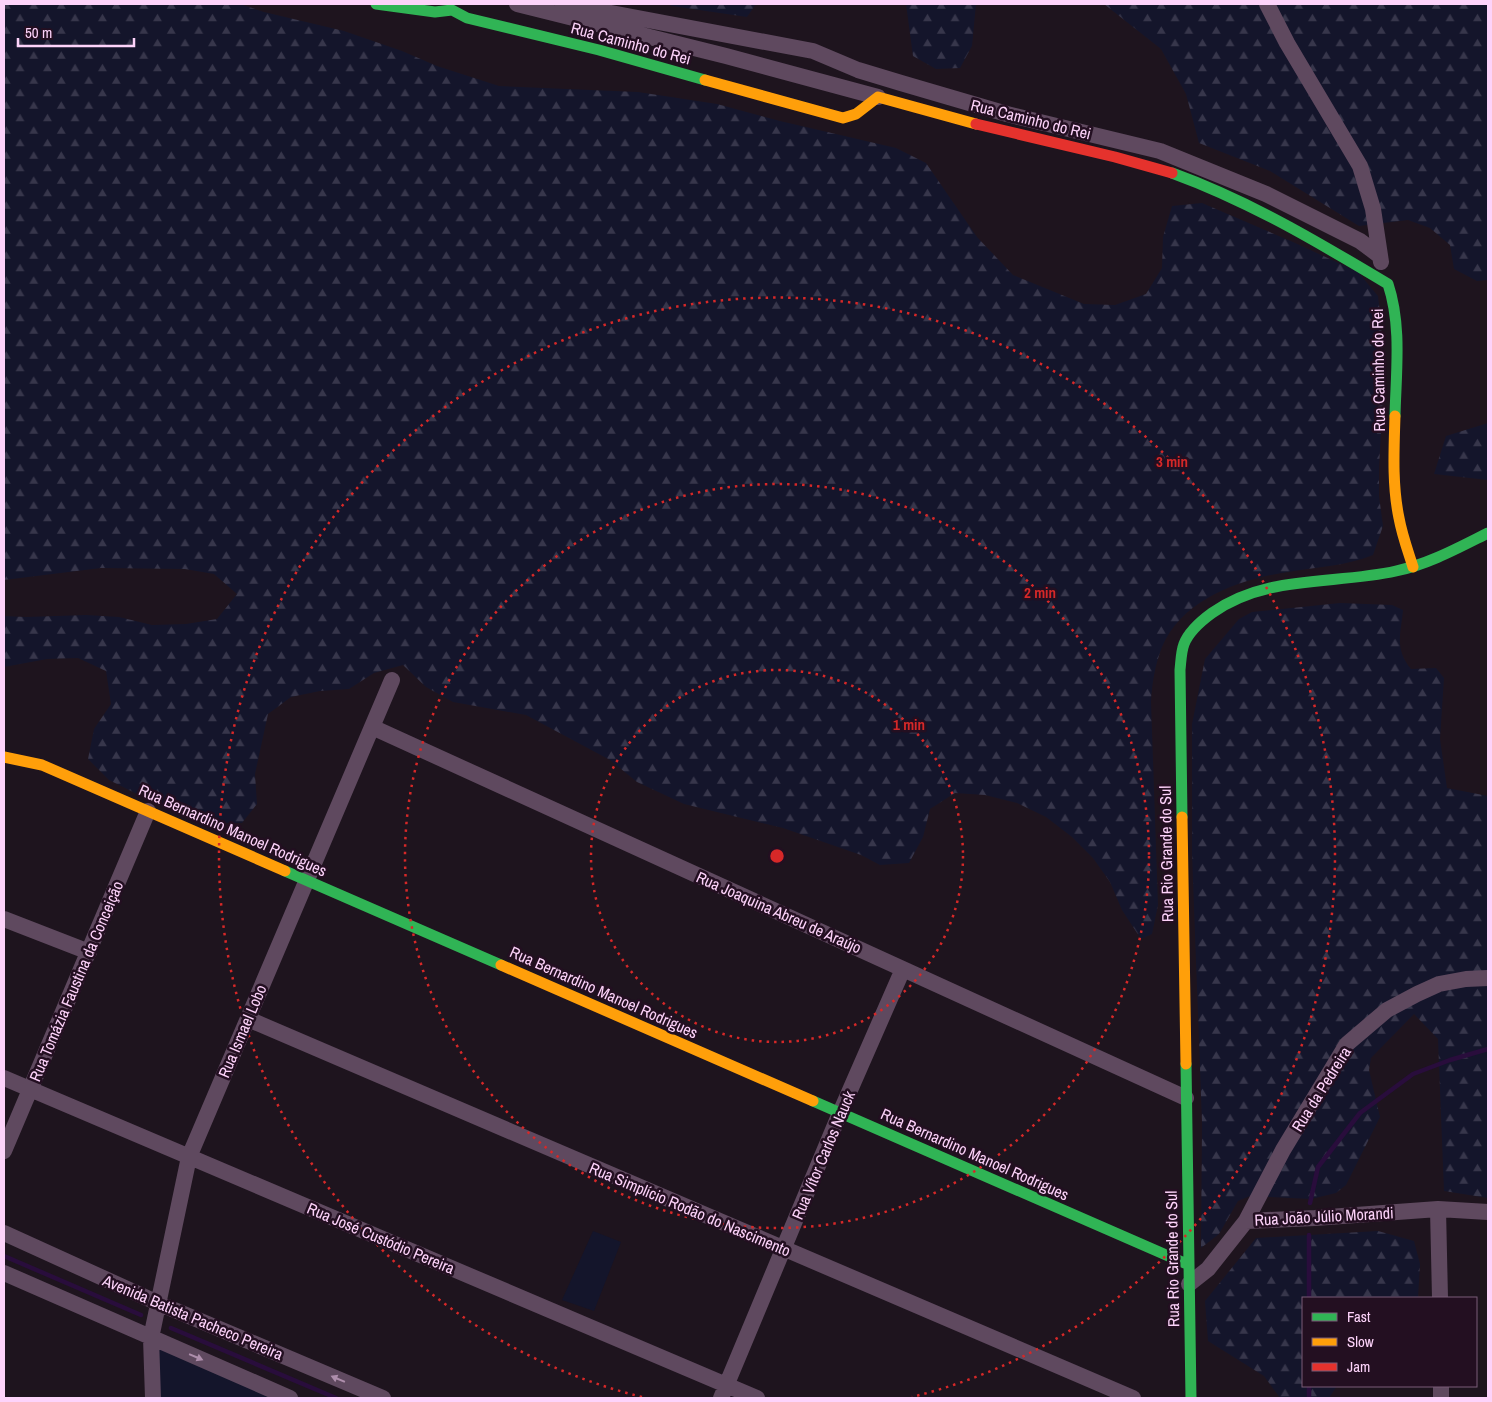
<svg xmlns="http://www.w3.org/2000/svg" width="1492" height="1402" viewBox="0 0 1492 1402" font-family="'Archivo Narrow',sans-serif">
  <style>
    .forest { fill: url(#forest-firs) }
    .green { fill: #14152b }
    .lines { fill: none; stroke-linecap: round; stroke-linejoin: round }
    .stream { stroke: #290d3c; stroke-width: 4.5 }
    .street { stroke: #5f495f; stroke-width: 16 }
    .fast { stroke: #30b455; stroke-width: 11 }
    .slow { stroke: #ff9f0a; stroke-width: 11 }
    .jam { stroke: #e5322d; stroke-width: 11 }
    .oneway { fill: #ae8eac }
    .ring { fill: none; stroke: #d62828; stroke-width: 2.5; stroke-dasharray: 2.5 5 }
    .labels { text-anchor: middle; stroke-width: 5; stroke-linejoin: round; paint-order: stroke }
    .street-label { font-size: 16px; fill: #fdd3fa; stroke: #230f21 }
    .centre { fill: #d62828; stroke: #230f21; stroke-width: 2.5 }
    .ring-label { font-size: 15px; text-anchor: middle; font-weight: bold; fill: #d62828; stroke: #230f21; stroke-width: 5; stroke-linejoin: round; paint-order: stroke }
  </style>
  <defs>
    <pattern id="forest-firs" width="22" height="20" patternUnits="userSpaceOnUse" patternTransform="scale(1.25)"><rect width="22" height="20" fill="#14152b"/><path d="M5 1l3.5 6h-7zM16 11l3.5 6h-7z" fill="#37364b"/></pattern>
  </defs>
  <rect width="100%" height="100%" fill="#1e141e"/>
  <!-- forest -->
  <path class="forest" d="M4 4H240L264 12 344 31 402 51 437 66 499 86 638 92 717 104 780 121 896 148 926 163 977 237 1013 275 1084 304 1115 305 1146 294 1162 268 1163 237 1172 206 1202 203 1293 242 1358 272 1378 296 1381 322 1384 381 1379 467V496L1383 526 1373 555C1346 566 1317 567 1288 572 1241 579 1182 599 1162 647 1155 665 1152 683 1151 702L1158 905 1152 934 1141 939 1122 910 1110 882 1093 858 1072 837 1046 817 1017 803 985 795 955 793 930 809 923 837 909 863 880 865 861 855 783 828 684 804 637 782 610 760 526 715 453 702 426 687 403 665 374 673 349 689 320 691 291 697 268 714 255 774 257 804 242 823H209L165 808 109 780 88 759 94 729 111 704 106 671 78 658 47 659 4 667V616L26 617 86 615 119 617 152 625 186 624 217 619 237 594 214 574 185 569 101 568 4 580Z
    M667 4H756L747 17 672 6Z
    M906 4H976L972 46 960 68 936 69 913 56Z
    M1104 4H1488V280L1477 281 1454 269 1450 245 1430 228 1408 220 1359 226 1270 171 1199 143 1186 94 1161 49Z
    M1488 423V480L1434 474 1446 436Z
    M1340 603 1392 605 1403 610C1401 634 1394 648 1411 669L1436 668 1444 678 1440 739 1447 788 1488 796V1198L1444 1191 1438 1039 1414 1014 1371 1058 1369 1070 1380 1117 1346 1185 1336 1193 1311 1199 1250 1196 1238 1201 1219 1234 1201 1248 1202 1122 1192 854V724L1205 659 1239 619 1252 612Z
    M1378 1231 1414 1241 1420 1264 1418 1298H1303V1386H1337L1329 1398H1280L1264 1376 1208 1341 1205 1301 1256 1238Z"/>
  <!-- green -->
  <path class="green" d="M593 1231 621 1242 594 1311 562 1300Z
    M155 1343 286 1398H157Z"/>
  <g class="lines">
    <!-- stream -->
    <path class="stream" d="M1310 1203 1318 1167 1360 1113 1413 1074 1450 1060 1488 1049
      M4 1256 141 1315
      M1309 1298V1235
      M171 1328 336 1398
      M1309 1398V1386"/>
    <!-- street -->
    <path class="street" d="M517 4 726 56 878 97
      M563 4 813 51 858 70 901 83 1007 114 1160 151 1266 194 1360 241 1380 256
      M1267 4 1287 43 1360 166 1373 209 1381 262
      M372 727 1186 1098
      M4 919 89 952
      M248 1019 1133 1398
      M4 1078 757 1398
      M4 1151 148 811
      M1438 1209 1440 1298
      M1246 1221 1315 1218 1438 1209 1488 1212
      M4 1233 158 1303 383 1398
      M4 1273 290 1398
      M1189 1284 1208 1269 1246 1221 1283 1150 1347 1044 1387 1010 1417 994 1439 984 1466 979 1488 978
      M1441 1386V1398
      M153 1398 151 1338 189 1157 392 680
      M721 1398 840 1113 903 969"/>
    <!-- fast -->
    <path class="fast" d="M376 4 435 12 452 10 467 18 599 50 705 80
      M1172 173C1249 201 1318 242 1388 284 1402 326 1396 372 1395 416
      M1182 817 1180 670C1181 661 1181 652 1184 644 1189 631 1201 621 1212 613 1267 574 1334 585 1396 571 1429 564 1458 548 1488 533
      M285 871 501 965
      M1186 1064 1191 1398
      M813 1101 1189 1265"/>
    <!-- slow -->
    <path class="slow" d="M705 80 843 118 856 114 878 97 976 124
      M1395 416C1394 449 1392 485 1399 518 1402 535 1408 551 1413 567
      M4 757 42 765 285 871
      M1182 817 1186 1064
      M501 965 813 1101"/>
    <!-- jam -->
    <path class="jam" d="M976 124 1115 157 1172 173"/>
  </g>
  <!-- one-way arrows -->
  <defs><path id="oneway-solid" d="M-6-.8H1V-3.2L6.5 0L1 3.2V.8H-6Z" transform="scale(1.25)"/></defs>
  <g class="oneway">
    <use href="#oneway-solid" transform="translate(196 1357) rotate(23)"/>
    <use href="#oneway-solid" transform="translate(338 1379) rotate(-157)"/>
  </g>
  <!-- distance rings -->
  <g class="ring">
    <circle cx="777" cy="856" r="186"/>
    <circle cx="777" cy="856" r="372"/>
    <path d="M642 1397A558 558 0 1 1 912 1397"/>
  </g>
  <g class="labels">
    <!-- street labels -->
    <g class="street-label">
      <text transform="translate(631 43) rotate(15)" y="6">Rua Caminho do Rei</text>
      <text transform="translate(1031 119) rotate(14)" y="6">Rua Caminho do Rei</text>
      <text transform="translate(1378 370) rotate(-91)" y="6">Rua Caminho do Rei</text>
      <text transform="translate(233 830) rotate(24)" y="6">Rua Bernardino Manoel Rodrigues</text>
      <text transform="translate(1166 854) rotate(-91)" y="6">Rua Rio Grande do Sul</text>
      <text transform="translate(779 912) rotate(24)" y="6">Rua Joaquina Abreu de Araújo</text>
      <text transform="translate(76 981) rotate(-67)" y="6">Rua Tomázia Faustina da Conceição</text>
      <text transform="translate(604 992) rotate(24)" y="6">Rua Bernardino Manoel Rodrigues</text>
      <text transform="translate(242 1031) rotate(-67)" y="6">Rua Ismael Lobo</text>
      <text transform="translate(1321 1089) rotate(-58)" y="6">Rua da Pedreira</text>
      <text transform="translate(975 1154) rotate(24)" y="6">Rua Bernardino Manoel Rodrigues</text>
      <text transform="translate(823 1155) rotate(-67)" y="6">Rua Vítor Carlos Nauck</text>
      <text transform="translate(690 1209) rotate(23)" y="6">Rua Simplício Rodão do Nascimento</text>
      <text transform="translate(1324 1216) rotate(-3)" y="6">Rua João Júlio Morandi</text>
      <text transform="translate(381 1238) rotate(23)" y="6">Rua José Custódio Pereira</text>
      <text transform="translate(1172 1259) rotate(-91)" y="6">Rua Rio Grande do Sul</text>
      <text transform="translate(193 1317) rotate(23)" y="6">Avenida Batista Pacheco Pereira</text>
    </g>
  </g>
  <circle cx="777" cy="856" r="8" class="centre"/>
  <g class="ring-label">
    <text x="1172" y="467">3 min</text>
    <text x="1040" y="598">2 min</text>
    <text x="909" y="730">1 min</text>
  </g>
  <!-- border -->
  <rect width="1492" height="1402" fill="none" stroke="#fdd3fa" stroke-width="10"/>
  <!-- legend -->
  <rect x="1302" y="1297" width="175" height="90" fill="#230f21" stroke="#7a5d78"/>
  <rect x="1312" y="1313" width="25" height="8" fill="#30b455" stroke="#7a5d78"/>
  <text x="1347" y="1322" font-size="15" fill="#fdd3fa">Fast</text>
  <rect x="1312" y="1338" width="25" height="8" fill="#ff9f0a" stroke="#7a5d78"/>
  <text x="1347" y="1347" font-size="15" fill="#fdd3fa">Slow</text>
  <rect x="1312" y="1363" width="25" height="8" fill="#e5322d" stroke="#7a5d78"/>
  <text x="1347" y="1372" font-size="15" fill="#fdd3fa">Jam</text>
  <!-- scale -->
  <path d="M18 38v8h116v-8" fill="none" stroke="#fdd3fa" stroke-width="2.5"/>
  <text x="25" y="38" font-size="15" fill="#fdd3fa" stroke="#230f21" stroke-width="4" paint-order="stroke">50 m</text>
</svg>
